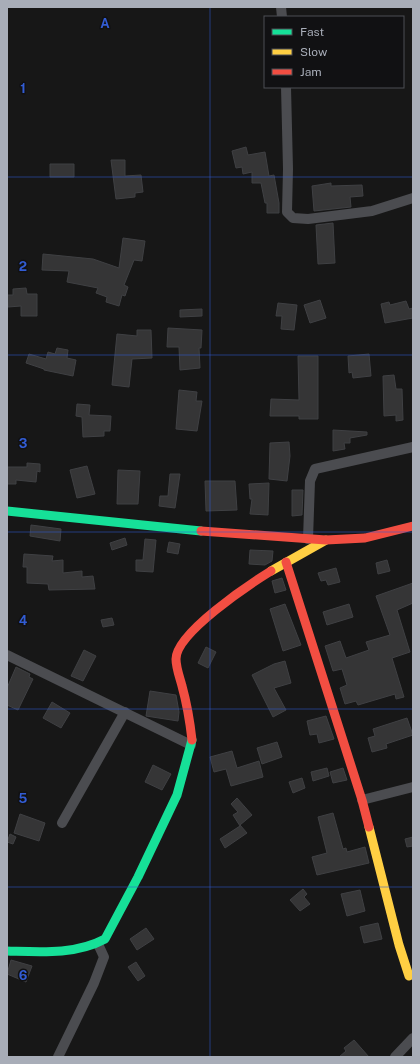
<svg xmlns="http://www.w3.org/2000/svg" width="420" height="1064" viewBox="0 0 420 1064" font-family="'Public Sans',sans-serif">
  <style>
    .building { fill: #353536; stroke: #3f4043 }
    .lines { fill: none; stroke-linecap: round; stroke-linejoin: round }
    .street { stroke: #4b4c50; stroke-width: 10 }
    .fast { stroke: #16e098; stroke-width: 9 }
    .slow { stroke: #ffcf43; stroke-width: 9 }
    .jam { stroke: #f24e42; stroke-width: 9 }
    .grid { fill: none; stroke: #325cd3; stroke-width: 1; stroke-opacity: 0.55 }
    .grid-label { font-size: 13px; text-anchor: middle; font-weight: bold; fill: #325cd3; stroke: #111113; stroke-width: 3; stroke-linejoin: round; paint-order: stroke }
  </style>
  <rect width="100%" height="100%" fill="#171717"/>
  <!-- building -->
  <path class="building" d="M246 147 248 155 265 152 269 176 274 175 279 203V213H267V203H265L261 183H252V172L243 174 242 167 236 168 232 151Z
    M111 160H125V176L141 175 143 192 135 193V197L116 199Z
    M50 164H74V177H50Z
    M331 183V186L362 185 363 196 350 197 351 207 314 211 312 186Z
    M333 223 335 263 318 264 316 225Z
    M123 238 145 241 142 261 134 260 124 285 128 287 125 296 122 295 119 306 106 302 107 297 96 293 98 288 67 282 69 271 42 270 43 254 93 259 119 268Z
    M26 288 27 294H37V316H21V306L8 307 7 295H13V289Z
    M320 300 326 318 310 323 304 305Z
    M406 301 409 309 413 308V318L385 323 381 304 389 302 390 305Z
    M278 303 297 305 294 330 281 329 282 316H276Z
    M202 309V316L180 317V310Z
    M168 328 202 330 201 348H199L200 368 180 370 179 347H167Z
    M137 330H151L152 358 132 359 129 387 112 385 117 334 137 336Z
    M57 348 68 350 67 358 76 360 73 376 44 370V369L26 363 29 354 46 359 48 352 55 354Z
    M369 354 371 376 353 378 352 372 349 373 348 356Z
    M298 356H318V419H299V416H270L271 399 299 400Z
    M394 375 396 389H402L403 420 396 421V415L384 416 383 376Z
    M179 390 197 392 196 401H202L197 431 176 429Z
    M77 404 90 405 89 415 111 416 110 431H104V436L83 437 82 417 76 416Z
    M333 430 367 432V435L350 438V443H344L345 449 333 451Z
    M289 442 290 456 287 481 269 479 270 443Z
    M27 463 40 464V472L37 471 36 482 16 480V484H7V467H27Z
    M87 466 95 494 77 498 70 470Z
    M118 470 140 471 138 504H117Z
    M170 474H180L175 508 159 506 160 496H168Z
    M205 481H235L237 510 206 511Z
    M269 483 268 515 250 514 252 499H250L249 484Z
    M292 490H303L302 515 292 516Z
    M31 525 61 529 60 541 30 536Z
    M125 538 127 545 112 550 110 543Z
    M145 539 156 540 153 572 136 571V560H143Z
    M169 542 180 544 178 554 167 552Z
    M250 550 273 551 272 561 265 565 249 564Z
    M24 554 53 556 52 561 63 560V573L82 571V577L93 576 95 589 49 590 48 584 27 583V567H23Z
    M387 560 390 571 378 574 376 563Z
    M336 568 340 582 328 585 326 580 321 581 318 573Z
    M282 578 286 590 275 593 272 581Z
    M413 583V603L397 610 410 652 392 658 404 697 396 699 395 694 358 705 356 701 345 704 340 688 347 685 342 669 333 671 325 646 340 641 346 658 369 650 366 642 390 635 376 596Z
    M285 604 301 645 283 651 270 609Z
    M349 604 353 617 327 625 323 612Z
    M112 618 114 625 103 627 101 620Z
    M206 647 216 652 208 668 198 663Z
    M84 650 96 656 83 681 71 676Z
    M285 661 291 683 274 688 286 710 273 717 252 675 274 664Z
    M16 667 30 674 29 677 33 679 18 710 7 705V688Z
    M150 691 176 695 179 712 178 721 146 716Z
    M52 702 70 713 61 728 43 718Z
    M326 716 334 739 319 743 317 734 310 735 307 721Z
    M407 718 413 735 386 744 387 748 372 752 368 738 375 736 373 729Z
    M277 742 282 757 262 764 257 748Z
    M232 751 237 768 259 761 263 777 231 786 226 769 214 772 210 757Z
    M153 765 171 774 162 790 145 782Z
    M327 768 329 776 313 781 311 772Z
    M343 768 347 780 333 783 330 772Z
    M302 778 305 788 293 793 289 782Z
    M237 798 252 815 240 825 247 833 225 848 220 839 240 826 233 815 238 812 231 804Z
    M333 813 343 849 346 848 347 852 365 847 369 863 317 875 312 857 327 853 318 817Z
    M20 814 45 823 39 841 14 833Z
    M10 834 16 837 13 844 7 842Z
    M413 837V846L407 847 405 839Z
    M303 889 307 894 304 897 310 904 300 911 290 900Z
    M360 890 365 911 347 916 341 894Z
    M378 923 382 939 364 943 360 927Z
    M146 928 154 939 137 950 130 939Z
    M11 960 32 966 26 982 7 974Z
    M136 962 145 976 138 981 128 967Z
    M354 1040 369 1057H339L346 1051 344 1048Z"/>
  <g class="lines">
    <!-- street -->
    <path class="street" d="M281 7 282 17
      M286 87 288 169 287 212 293 218 308 219 372 211 413 198
      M308 539 310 481 315 469 413 447
      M7 655 191 745
      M362 800 413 787
      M62 823 125 712
      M58 1057 94 983 104 957 98 944
      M395 1057 413 1038"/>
    <!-- fast -->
    <path class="fast" d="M7 511 201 531
      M7 951C40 952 75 955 105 939L138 877 177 795 192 740"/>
    <!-- slow -->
    <path class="slow" d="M271 571 326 540
      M369 827 399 945 409 976"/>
    <!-- jam -->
    <path class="jam" d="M201 531 326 540 365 538 413 526
      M286 562 362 800 369 827
      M192 740C190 722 187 704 182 686 180 678 176 668 176 659 176 633 250 584 271 571"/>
  </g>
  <!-- grid -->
  <path class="grid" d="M210 7V1057M7 177H413M7 355H413M7 532H413M7 709H413M7 887H413"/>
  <g class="grid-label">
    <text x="105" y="28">A</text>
    <text x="23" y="93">1</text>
    <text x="23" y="271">2</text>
    <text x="23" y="448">3</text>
    <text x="23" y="625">4</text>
    <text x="23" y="803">5</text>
    <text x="23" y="980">6</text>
  </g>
  <!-- border -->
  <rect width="420" height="1064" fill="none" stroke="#a8adb8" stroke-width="16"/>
  <!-- legend -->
  <rect x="264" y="16" width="140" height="72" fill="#111113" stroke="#4d4f55"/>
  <rect x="272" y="29" width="20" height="6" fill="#16e098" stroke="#4d4f55"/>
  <text x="300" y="36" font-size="12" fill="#a8adb8">Fast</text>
  <rect x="272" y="49" width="20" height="6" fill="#ffcf43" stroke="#4d4f55"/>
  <text x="300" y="56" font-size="12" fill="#a8adb8">Slow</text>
  <rect x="272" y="69" width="20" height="6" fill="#f24e42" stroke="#4d4f55"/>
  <text x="300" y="76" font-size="12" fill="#a8adb8">Jam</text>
</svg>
